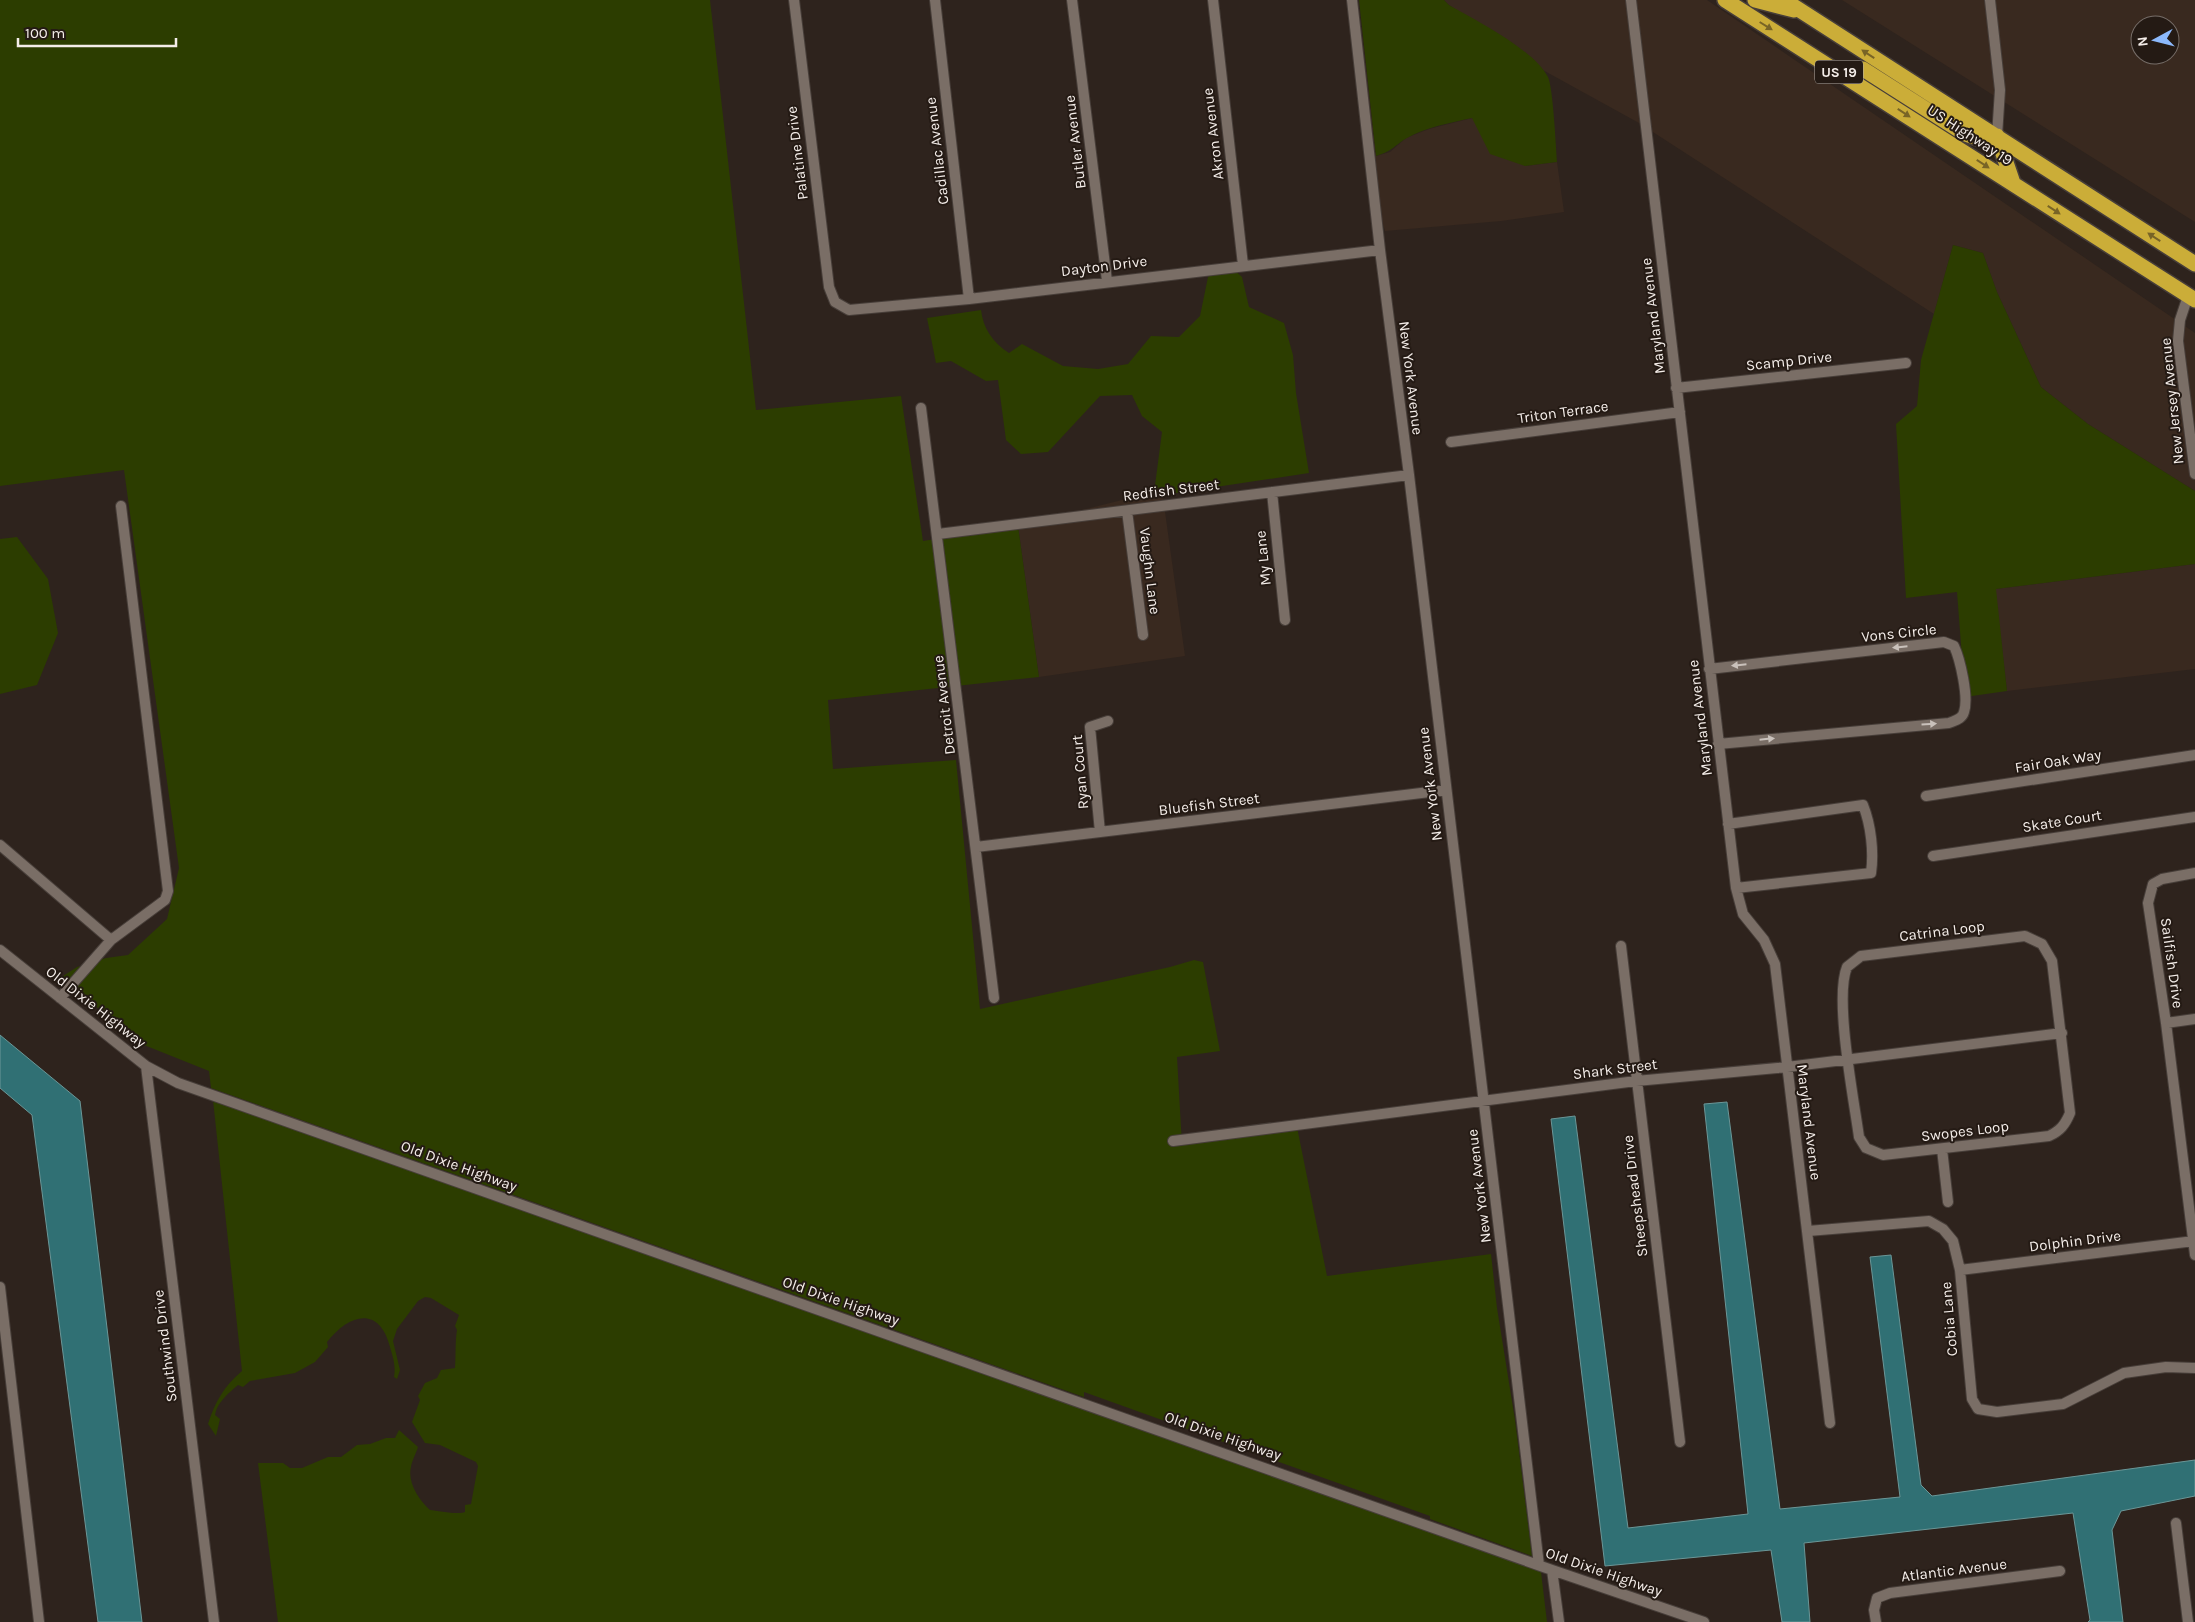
<svg xmlns="http://www.w3.org/2000/svg" width="2195" height="1622" viewBox="0 0 2195 1622" font-family="Karla,sans-serif">
  <style>
    .commercial { fill: #39291f; fill-rule: evenodd }
    .green { fill: #2c3d00 }
    .water { fill: #307074; stroke: #6b9697 }
    .lines { fill: none; stroke-linecap: round; stroke-linejoin: round }
    .minor-casing { stroke: #473e39; stroke-width: 12 }
    .highway-casing { stroke: #473e39; stroke-width: 18 }
    .minor { stroke: #7a6e66; stroke-width: 10 }
    .highway { stroke: #cbad38; stroke-width: 15 }
    .oneway { fill: #786426 }
    .oneway2 { fill: #c9c1bb }
    .labels { text-anchor: middle; stroke-width: 4; stroke-linejoin: round; paint-order: stroke }
    .shield { fill: #241a14; stroke: #b6aea9; stroke-width: 1 }
    .shield-label { font-size: 14px; font-weight: bold; fill: #f4ede9 }
    .street-label { font-size: 15px; fill: #f4ede9; stroke: #241a14 }
  </style>
  <rect width="100%" height="100%" fill="#2e231d"/>
  <!-- commercial -->
  <path class="commercial" d="M1358 0 1376 156 1390 152 1406 138 1429 129 1472 118 1525 166 1557 162 1564 212 1501 221 1385 231 1382 220Z
    M1444 0H1707L2195 333V491L2088 424 2041 387 1997 292 1983 253 1953 245 1934 314 1639 123 1541 69 1535 62 1449 5Z
    M1842 0H2195V222ZM2140 25H2170V55H2140Z
    M1162 490 1185 656 1039 677 1018 526Z
    M2195 564V669L2007 691 1995 589Z"/>
  <!-- green -->
  <path class="green" d="M0 0H710L756 410 901 396 923 541 1018 526 1039 677 828 700 833 769 956 760 980 1009 1170 967 1194 960 1203 962 1220 1051 1177 1057 1182 1145 1297 1127 1327 1276 1491 1254 1497 1308 1515 1420 1532 1556 1430 1519V1516L1084 1392V1397L211 1088 209 1071 144 1045 60 978 77 967 106 958 128 955 167 919 179 868 124 470 0 486Z
    M1359 0H1444L1449 5C1477 21 1533 49 1548 77 1553 87 1556 147 1557 162L1525 166 1490 154 1472 118C1450 123 1426 127 1407 138 1395 145 1391 152 1376 156Z
    M1953 245 1983 253 1997 292 2041 387 2088 424 2195 491V564L1996 589 2007 691 1965 697 1957 592 1906 598 1896 424 1917 406 1921 360Z
    M1228 264 1242 277 1249 307 1284 323 1293 355 1296 393 1309 473 1163 495 1162 491 1154 493 1162 432 1142 416 1132 395 1100 396 1048 452 1021 454 1006 440 998 380 986 381 951 361 936 363 927 318 981 310C983 328 993 343 1009 353L1022 344 1063 366 1098 369 1128 364 1151 336 1179 337 1200 316 1208 277Z
    M17 537 48 579 58 633 37 685 0 694V539Z
    M213 1100 1538 1570 1541 1572 1547 1622H278L258 1463H283L290 1468H302L328 1457H341L357 1445 370 1444 386 1438H395L399 1430 418 1447C416 1454 412 1460 411 1467 407 1482 419 1500 430 1510 438 1511 459 1515 465 1512V1505L471 1504 478 1466 476 1462 440 1445 425 1443 412 1422 420 1400 418 1396 425 1383 437 1378 441 1370 455 1368C456 1355 455 1342 457 1330L455 1326 459 1315 431 1298 425 1297 418 1301 397 1329 393 1341 400 1370 397 1379 394 1377C396 1366 393 1358 390 1347 379 1304 348 1315 327 1342L328 1347 315 1362 295 1373 250 1381 243 1387 238 1385C229 1393 217 1402 215 1415L220 1419 216 1436 208 1424C215 1402 224 1386 242 1371Z"/>
  <!-- water -->
  <path class="water" d="M0 1035 80 1101 142 1622H98L32 1115 0 1088Z
    M1727 1102 1780 1509 1900 1497 1870 1257 1891 1255 1921 1485 1932 1496 2195 1460V1496L2121 1511 2112 1530 2123 1622H2088L2090 1620 2073 1513 1804 1543 1810 1622H1782L1771 1550 1605 1566 1551 1119 1575 1116 1628 1528 1748 1514 1704 1104Z"/>
  <g class="lines">
    <defs>
      <path id="minor" d="M794 0 829 287 835 302 849 310 969 299 1380 250
        M935 0 969 299
        M1072 0 1107 281
        M1213 0 1243 265
        M1352 0 1380 250 1409 475 1539 1565
        M1631 0 1736 888 1743 914 1764 940 1775 964 1830 1423
        M1990 0 2000 90 1997 136
        M2188 296 2180 320 2178 341 2195 474
        M1676 388 1906 363
        M921 408 994 998
        M1451 442 1680 412
        M1272 492 1285 620
        M1127 511 1143 635
        M938 534 1409 475
        M1709 669 1944 642 1954 646C1960 659 1969 697 1964 712 1962 719 1956 720 1949 723L1718 744
        M1926 796 2195 755
        M1728 824 1863 805C1871 825 1874 852 1871 873L1736 888
        M1100 832 1090 727 1108 721
        M0 845 111 940
        M976 847 1446 790
        M1933 856 2195 817
        M2195 873 2162 879 2153 884 2148 903 2166 1023 2195 1255
        M2025 936 2042 944 2052 961 2070 1113C2065 1125 2060 1131 2049 1136L1883 1155 1866 1148 1859 1137C1854 1100 1834 998 1847 967L1861 956Z
        M1621 946 1680 1442
        M0 950 146 1066 178 1083 1552 1570 1704 1622
        M60 998 111 940 165 900 168 891 121 506
        M2166 1023 2195 1019
        M146 1066 214 1622
        M1173 1141 1636 1081 1787 1067 2062 1033
        M1942 1149 1948 1202
        M1808 1231 1929 1221 1943 1229 1953 1241 1960 1270 1972 1399 1978 1409 1997 1412 2063 1404 2124 1373 2166 1367 2195 1368
        M1960 1270 2194 1241
        M0 1287 39 1622
        M2176 1523 2188 1622
        M1552 1570 1559 1622
        M1876 1622 1874 1610 1877 1598 1890 1593 2060 1571"/>
      <path id="highway" d="M1725 0 2195 300
        M1755 0 1794 10
        M1784 0 2195 264
        M1838 72 1863 69 1965 134 1980 139 1997 136
        M1997 136 2013 183"/>
    </defs>
    <!-- minor casing -->
    <use href="#minor" class="minor-casing"/>
    <!-- highway casing -->
    <use href="#highway" class="highway-casing"/>
    <!-- minor -->
    <use href="#minor" class="minor"/>
    <!-- highway -->
    <use href="#highway" class="highway"/>
  </g>
  <!-- one-way arrows -->
  <defs><path id="oneway-solid" d="M-6-.8H1V-3.2L6.5 0L1 3.2V.8H-6Z" transform="scale(1.25)"/></defs>
  <g class="oneway">
    <use href="#oneway-solid" transform="translate(1766 26) rotate(32)"/>
    <use href="#oneway-solid" transform="translate(1868 54) rotate(-147)"/>
    <use href="#oneway-solid" transform="translate(1904 113) rotate(33)"/>
    <use href="#oneway-solid" transform="translate(1983 164) rotate(33)"/>
    <use href="#oneway-solid" transform="translate(2054 210) rotate(33)"/>
    <use href="#oneway-solid" transform="translate(2154 237) rotate(-147)"/>
  </g>
  <g class="oneway2">
    <use href="#oneway-solid" transform="translate(1900 647) rotate(174)"/>
    <use href="#oneway-solid" transform="translate(1739 665) rotate(174)"/>
    <use href="#oneway-solid" transform="translate(1929 724) rotate(-4)"/>
    <use href="#oneway-solid" transform="translate(1767 739) rotate(-6)"/>
  </g>
  <g class="labels">
    <!-- shield labels -->
    <rect class="shield" x="1815" y="60.5" width="48" height="23" rx="4"/>
    <g class="shield-label">
      <text x="1839" y="77">US 19</text>
    </g>
    <!-- street labels -->
    <g class="street-label">
      <text transform="translate(1213 134) rotate(-97)" y="5">Akron Avenue</text>
      <text transform="translate(1970 135) rotate(33)" y="5">US Highway 19</text>
      <text transform="translate(1075 142) rotate(-97)" y="5">Butler Avenue</text>
      <text transform="translate(937 151) rotate(-97)" y="5">Cadillac Avenue</text>
      <text transform="translate(797 153) rotate(-97)" y="5">Palatine Drive</text>
      <text transform="translate(1104 266) rotate(-7)" y="5">Dayton Drive</text>
      <text transform="translate(1653 316) rotate(-97)" y="5">Maryland Avenue</text>
      <text transform="translate(1789 361) rotate(-6)" y="5">Scamp Drive</text>
      <text transform="translate(1411 378) rotate(83)" y="5">New York Avenue</text>
      <text transform="translate(2172 401) rotate(-96)" y="5">New Jersey Avenue</text>
      <text transform="translate(1563 412) rotate(-8)" y="5">Triton Terrace</text>
      <text transform="translate(1171 490) rotate(-7)" y="5">Redfish Street</text>
      <text transform="translate(1263 558) rotate(-96)" y="5">My Lane</text>
      <text transform="translate(1150 571) rotate(83)" y="5">Vaughn Lane</text>
      <text transform="translate(1899 633) rotate(-6)" y="5">Vons Circle</text>
      <text transform="translate(944 705) rotate(-97)" y="5">Detroit Avenue</text>
      <text transform="translate(1700 718) rotate(-97)" y="5">Maryland Avenue</text>
      <text transform="translate(2058 761) rotate(-9)" y="5">Fair Oak Way</text>
      <text transform="translate(1080 772) rotate(-95)" y="5">Ryan Court</text>
      <text transform="translate(1430 784) rotate(-97)" y="5">New York Avenue</text>
      <text transform="translate(1209 804) rotate(-7)" y="5">Bluefish Street</text>
      <text transform="translate(2062 821) rotate(-9)" y="5">Skate Court</text>
      <text transform="translate(1942 931) rotate(-7)" y="5">Catrina Loop</text>
      <text transform="translate(2172 963) rotate(82)" y="5">Sailfish Drive</text>
      <text transform="translate(96 1007) rotate(38)" y="5">Old Dixie Highway</text>
      <text transform="translate(1615 1069) rotate(-7)" y="5">Shark Street</text>
      <text transform="translate(1809 1122) rotate(83)" y="5">Maryland Avenue</text>
      <text transform="translate(1965 1131) rotate(-7)" y="5">Swopes Loop</text>
      <text transform="translate(459 1166) rotate(20)" y="5">Old Dixie Highway</text>
      <text transform="translate(1479 1186) rotate(-97)" y="5">New York Avenue</text>
      <text transform="translate(1635 1196) rotate(-97)" y="5">Sheepshead Drive</text>
      <text transform="translate(2075 1241) rotate(-7)" y="5">Dolphin Drive</text>
      <text transform="translate(841 1301) rotate(19)" y="5">Old Dixie Highway</text>
      <text transform="translate(1949 1319) rotate(-95)" y="5">Cobia Lane</text>
      <text transform="translate(165 1346) rotate(-97)" y="5">Southwind Drive</text>
      <text transform="translate(1223 1436) rotate(19)" y="5">Old Dixie Highway</text>
      <text transform="translate(1954 1570) rotate(-7)" y="5">Atlantic Avenue</text>
      <text transform="translate(1604 1572) rotate(19)" y="5">Old Dixie Highway</text>
    </g>
  </g>
  <!-- north arrow -->
  <g transform="translate(2155 40) rotate(263)"><circle r="24" fill="#241a14" stroke="#776e69"/>
  <path d="M0-4L9 19L0 12L-9 19Z" fill="#8cb9fc"/>
  <text y="-8" font-size="14" font-weight="bold" text-anchor="middle" fill="#f4ede9">N</text>
  </g>
  <!-- scale -->
  <path d="M18 38v8h158v-8" fill="none" stroke="#f4ede9" stroke-width="2.5"/>
  <text x="25" y="38" font-size="15" fill="#f4ede9" stroke="#241a14" stroke-width="4" paint-order="stroke">100 m</text>
</svg>
